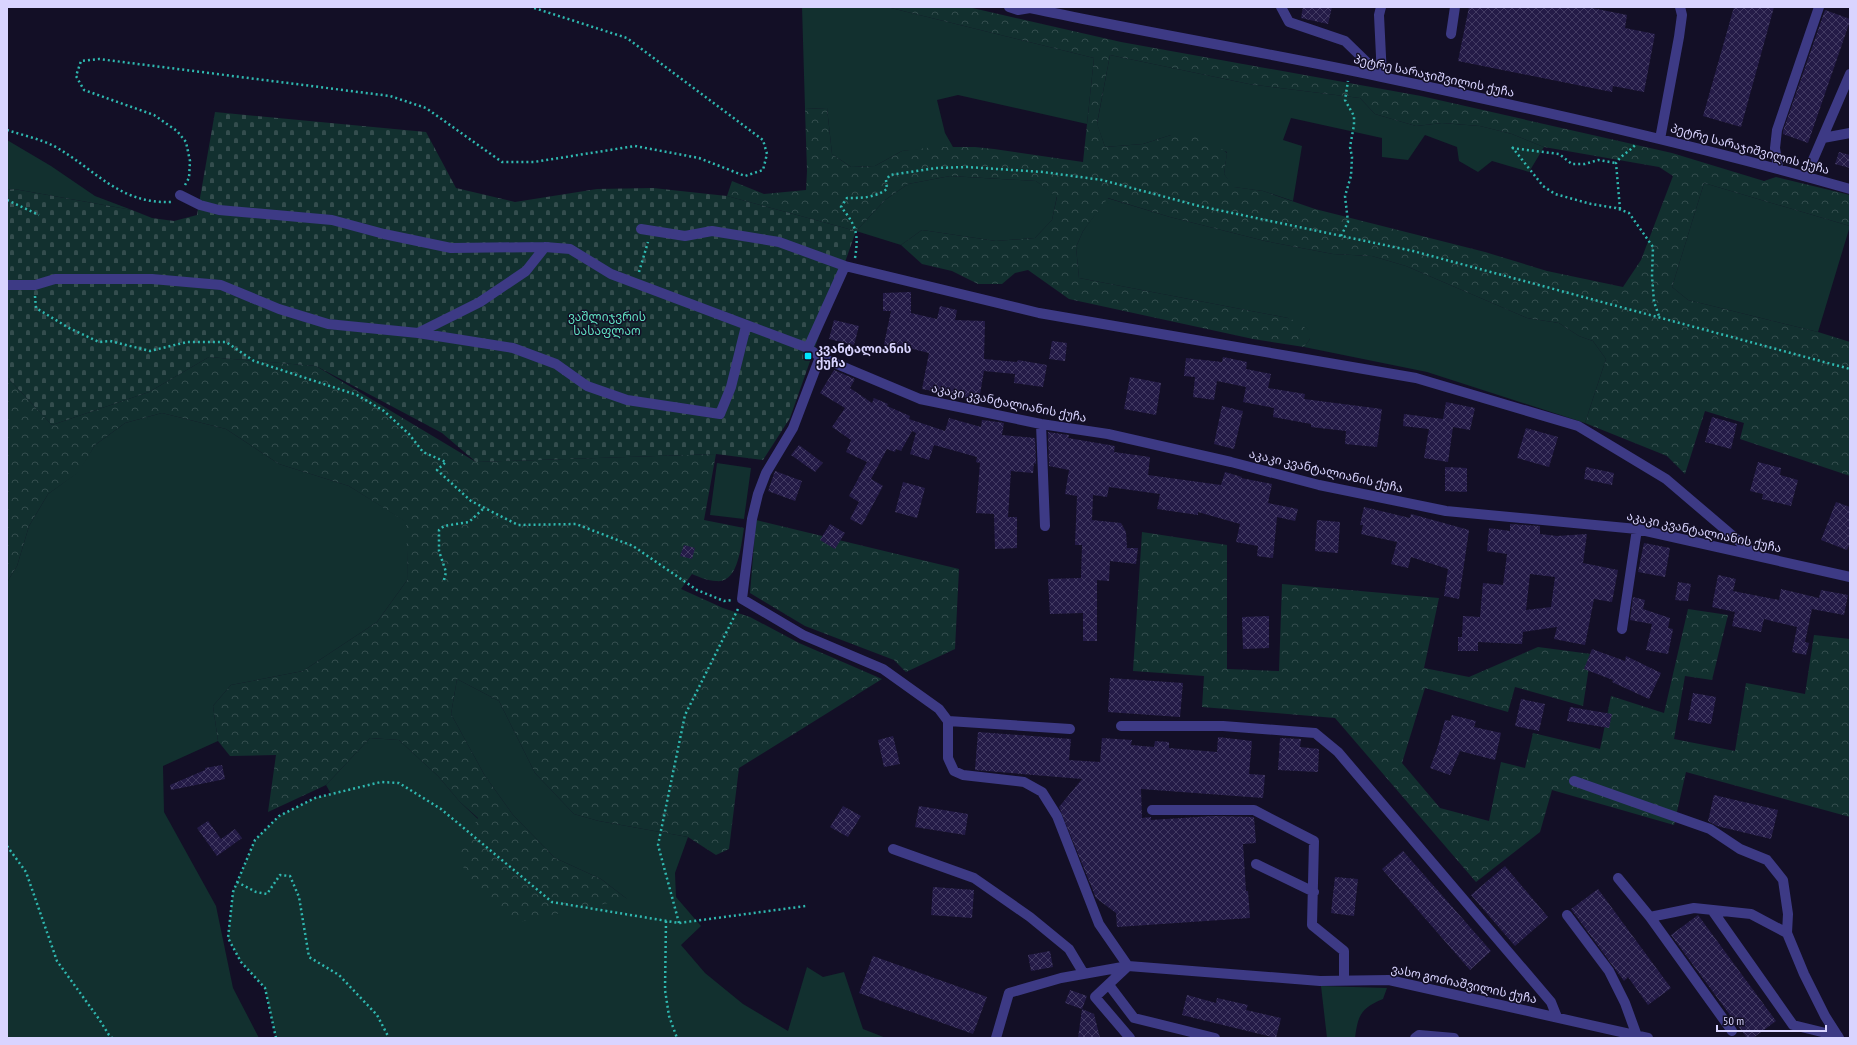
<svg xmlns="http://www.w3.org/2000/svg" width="1857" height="1045" viewBox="0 0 1857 1045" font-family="'PT Sans Narrow','Noto Sans Georgian',sans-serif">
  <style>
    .grass { fill: #12302f }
    .forest { fill: url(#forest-crowns); fill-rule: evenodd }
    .cemetery { fill: url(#cemetery-stones) }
    .building { fill: url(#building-cross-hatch); fill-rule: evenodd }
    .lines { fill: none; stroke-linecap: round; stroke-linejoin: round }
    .path { stroke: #2fb8b0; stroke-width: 2.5; stroke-dasharray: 2 3; stroke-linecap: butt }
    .minor { stroke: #3d3a85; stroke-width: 10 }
    .poi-dot { fill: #00e5ff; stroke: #130f26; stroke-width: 1.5 }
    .labels { text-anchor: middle; stroke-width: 3; stroke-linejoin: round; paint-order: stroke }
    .street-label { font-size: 12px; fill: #d9d4ff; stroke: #130f26 }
    .park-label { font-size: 12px; fill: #5fe0c0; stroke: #130f26 }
    .poi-label { font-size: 12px; font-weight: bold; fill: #d9d4ff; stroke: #130f26; text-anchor: start }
  </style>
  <defs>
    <pattern id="forest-crowns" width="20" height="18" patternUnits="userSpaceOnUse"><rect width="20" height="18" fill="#12302f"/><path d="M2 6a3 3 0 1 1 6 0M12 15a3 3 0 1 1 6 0" fill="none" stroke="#344d4e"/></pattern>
    <pattern id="cemetery-stones" width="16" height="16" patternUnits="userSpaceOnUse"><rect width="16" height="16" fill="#12302f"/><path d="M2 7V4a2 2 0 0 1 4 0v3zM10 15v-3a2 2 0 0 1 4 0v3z" fill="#344d4e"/></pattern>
    <pattern id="building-cross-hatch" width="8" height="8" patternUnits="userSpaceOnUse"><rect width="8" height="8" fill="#241b47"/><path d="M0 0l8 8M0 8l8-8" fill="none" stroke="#433b63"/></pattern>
  </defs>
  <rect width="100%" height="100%" fill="#130f26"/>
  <!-- grass -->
  <path class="grass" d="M802 7H887L1094 58 1087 124 958 95 937 100 945 133 953 147 902 151 875 166 851 167 832 154 827 108 805 109Z
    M1110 55 1249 84 1360 98 1375 114 1416 126 1442 123 1480 126 1512 134 1544 147 1529 172 1492 161 1478 172 1459 161 1457 147 1425 135 1408 160 1382 157V138L1291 118 1283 140 1302 146 1293 201 1263 191 1233 187 1224 174 1227 152 1171 135 1143 144 1105 147 1097 124Z
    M7 140 51 166 95 196 132 210 14 189 7 190Z
    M950 176 1036 181 1057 196 1052 220 1035 238 996 241 922 230 901 245 856 231 885 200 908 184Z
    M1704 183 1850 226 1818 332 1688 300 1672 287Z
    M1107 198 1170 217 1265 241 1333 254 1372 256 1406 266 1527 318 1559 323 1579 336 1593 341 1606 359 1585 423 1427 372 1304 347 1310 339 1288 318 1079 278 1076 247 1083 231Z
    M162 413 226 429 279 464 349 486 407 522 408 579 377 622 303 671 231 685 213 706 218 741 163 766 164 812 216 906 233 988 259 1038H7V582L17 566 29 526 48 494 78 472 95 445 125 423Z
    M717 463 751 468 744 519 710 515Z
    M457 679 499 701 535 773 574 814 599 821 688 837 675 873 676 897 701 926 681 945 705 973 743 1004 788 1031 807 967 823 977 844 972 863 1029 886 1038H276L265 988 241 962 228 938 233 892 255 840 279 816 315 798 331 794 326 785 370 738 399 740 438 776 460 802 478 819 627 899 601 879 555 858 513 815 485 776 451 714Z
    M1321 986 1387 988 1383 999C1361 1008 1358 1015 1355 1038H1327Z"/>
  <!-- forest -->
  <path class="forest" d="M887 7H968L1121 42 1421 96 1672 153 1764 181 1776 177 1850 195V226L1704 183 1672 287 1688 300 1818 332 1850 342V476L1740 439 1744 423 1705 411 1685 474 1667 456 1585 423 1606 359 1593 341 1579 336 1559 323 1527 318 1406 266 1372 256 1333 254 1265 241 1170 217 1108 198 1083 231 1076 247 1079 278 1288 318 1303 324 1310 339 1304 347 1253 339 1069 299 1028 270 1015 273 1002 284H978L952 271 922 264 901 245 922 230 996 241 1035 238 1052 220 1057 197 1036 181 950 176 908 184 885 200 856 231 727 196 732 181 764 194 806 190 807 171 805 109 827 108 832 154 851 167 875 166 902 151 934 147H975L994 149 1083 162 1094 58ZM1110 55 1249 84 1360 98 1375 114 1416 126 1442 123 1480 126 1512 134 1544 147 1659 167 1673 176 1641 260 1623 287 1547 271 1485 252 1315 209 1263 191 1234 187 1224 174 1227 153 1202 134 1171 135 1143 144 1105 147 1097 123Z
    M209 357 316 366 476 462 716 454 704 520 744 528C741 544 739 584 716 581 708 581 699 577 692 574L681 589 723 608 750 617 799 643 882 679 739 768 729 849 716 855 688 837 599 821 574 814 535 773 499 701 457 679 451 714 485 776 513 815 555 858 601 879 627 899 519 922 478 893 457 856 478 818 460 802 438 776 399 740 370 738 326 785 268 812 276 755 230 756 218 741 213 706 231 685 303 671 377 622 408 579 406 522 349 486 279 464 226 429 162 413 125 423 95 445 79 472 48 494 29 526 17 566 7 582V377L52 425 149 392Z
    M756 520 959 569 955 649 906 672 894 660 805 626 750 593Z
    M1142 532 1227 545V669L1279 671 1282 584 1439 598 1424 668 1469 677 1538 647 1591 654 1583 706 1515 687 1508 712 1425 688 1402 763 1440 808 1489 821 1501 762 1525 768 1533 733 1600 749 1611 696 1664 713 1688 609 1728 615 1712 680 1685 676 1674 739 1735 751 1746 683 1805 694 1814 635 1850 639V817L1686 772 1674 825 1552 790 1540 832 1476 882 1335 718 1202 707 1204 676 1133 671Z"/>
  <!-- cemetery -->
  <path class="cemetery" d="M215 112 426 132 456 188 515 202 597 189 653 188 727 196 856 231 790 418 763 460 716 454 476 462 442 433 316 366 209 357 149 392 52 425 7 377V190L14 189 132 210 152 218 174 221 197 215Z"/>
  <!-- building -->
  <path class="building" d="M1303 7H1332L1328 24 1301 18Z
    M1469 7H1587L1627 15 1625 28 1655 34 1644 92 1613 86 1612 92 1458 61Z
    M1734 7H1774L1741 127 1703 116Z
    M1825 10 1850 19V21L1808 143 1783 134V131Z
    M1839 152 1850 155V168L1835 164Z
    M911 292V313L937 319 940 306 957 310 955 320 985 321 984 359 1017 362 1018 360 1047 365 1043 387 1014 383 1015 374 984 371 979 400 922 389 929 353 905 347 904 353 883 349 891 311H883V293Z
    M834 320 859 326 854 345 829 339Z
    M1052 341 1067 343 1065 361 1049 359Z
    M1223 357 1247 362 1246 369 1271 374 1268 388 1305 394 1304 399 1382 409 1377 447 1345 444 1346 431 1311 427V424L1273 417 1274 408 1243 402 1246 387 1217 381 1214 400 1193 397 1195 377 1184 376 1186 358 1222 362Z
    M834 370 855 379 850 388 872 403 874 398 888 404 887 406 910 416 909 419 945 431 949 418 981 427 982 420 998 422 1004 423 1002 435 1035 438 1036 464 1034 463 1033 473 1011 471 1008 517H1017V548L995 549 994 514 976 513 980 463 976 462 977 457 934 445 929 460 910 454 916 433 912 431 901 451 896 449 895 452 887 449 871 479 883 486 862 525 850 519 859 502 849 496 867 462 846 452 851 440 832 427 845 408 820 393Z
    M1130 377 1161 383 1156 415 1124 409Z
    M1446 402 1475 408 1470 430 1453 427 1448 462 1424 458 1429 429 1403 426 1404 414 1443 419Z
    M1222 406 1243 411 1234 449 1214 444Z
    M1712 417 1737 424 1731 449 1705 442Z
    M1526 428 1558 437 1549 467 1517 458Z
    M1048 432 1069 435 1068 438 1115 446 1114 452 1150 457 1148 475 1221 485 1225 472 1242 477 1241 478 1272 484 1268 503 1298 509 1295 521 1277 517 1273 558 1257 556 1258 546 1236 542 1240 524 1198 512V515L1157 509 1160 494 1109 487 1107 497 1093 495 1092 520 1121 523 1126 532 1127 548H1138L1136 564 1110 561 1109 581 1097 580V641H1083V613L1050 614 1048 579 1081 578 1082 545H1075L1077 496 1065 494 1069 470 1049 466Z
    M799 445 823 463 815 472 791 455Z
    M1758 462 1781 468 1780 475 1798 480 1791 506 1762 499 1763 494 1750 491Z
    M1445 467 1467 468V492L1445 491Z
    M1586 467 1614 473 1612 485 1584 479Z
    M775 471 802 481 795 501 768 491Z
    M903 482 925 488 917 518 895 512Z
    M1836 502 1850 507V543L1847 550 1821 540Z
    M1364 507 1410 518 1411 514 1469 530 1459 599 1444 596 1448 569 1411 557 1408 568 1391 564 1397 542 1361 534 1363 525H1360Z
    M1317 520 1340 522 1338 553 1315 551Z
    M830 524 845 533 835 549 820 540Z
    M1510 524 1540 526V534L1557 536 1587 534 1583 563 1618 570 1612 602 1594 599 1585 645 1554 639 1557 627 1523 632 1522 644 1478 642V651H1458V637H1462L1463 616 1480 617 1483 583 1503 585 1507 554 1487 551 1489 528 1510 531ZM1530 574 1555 577 1551 607 1526 610Z
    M1644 543 1670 548 1665 577 1638 572Z
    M684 545 695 548 692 559 680 556Z
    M1718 575 1736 579 1733 591 1779 600 1781 589 1819 598 1821 590 1848 595 1844 615 1812 609 1805 642 1809 643 1806 655 1792 652 1797 627 1764 619 1761 632 1732 626 1735 612 1712 607Z
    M1678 582 1691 584 1688 601 1675 600Z
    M1633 597 1645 600 1643 609 1670 618 1668 628 1673 629 1668 654 1646 650 1652 624 1630 620Z
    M1269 616V648L1243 649 1242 617Z
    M1592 649 1625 661 1626 656 1661 673 1649 699 1612 682 1613 680 1584 669Z
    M1110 678 1183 683 1180 717 1108 712Z
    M1693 693 1716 697 1711 724 1688 720Z
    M1521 699 1545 704 1539 731 1515 726Z
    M1570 707 1612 714 1609 728 1567 721Z
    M1452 715 1476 721 1474 727 1501 733 1495 760 1460 751 1450 775 1430 768 1438 746 1445 720 1450 721Z
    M978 732 1071 739 1069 760 1100 762 1102 738 1132 740 1131 745 1154 747 1155 741 1169 742V748L1217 752 1218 737 1252 741 1249 774 1265 775 1263 798 1141 789 1142 818 1151 817V820L1213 816 1254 817 1256 843 1243 844 1246 891H1248L1250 918 1117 927 1116 913 1096 898 1059 807 1082 779 975 770Z
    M893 736 900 764 884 767 878 740Z
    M1280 738 1301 739 1300 747 1319 749 1318 772 1278 770Z
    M222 765 225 779 171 790 170 785 205 770V768Z
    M1714 795 1778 810 1771 839 1717 826 1708 821Z
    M843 806 861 816 848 837 830 827Z
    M919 806 968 814 965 835 915 827Z
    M208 821 221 839 235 829 242 838 217 856 197 828Z
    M1403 851 1491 951 1470 970 1382 869Z
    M1505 866 1548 917 1515 946 1471 895Z
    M1335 877 1358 879 1354 916 1331 913Z
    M933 887 974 890 972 918 931 915Z
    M1598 889 1671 988 1648 1005 1628 977 1624 981 1571 909Z
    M1698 915 1776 1021 1753 1038H1747L1671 935Z
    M1050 951 1053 967 1031 971 1028 955Z
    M873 956 987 997 973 1034 859 993Z
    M1070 990 1087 996 1082 1009 1065 1003Z
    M1187 995 1216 1003 1217 998 1248 1005 1246 1010 1281 1018 1276 1038 1182 1015Z
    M1082 1009 1094 1014 1100 1038H1078Z"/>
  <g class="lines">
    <!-- path -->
    <path class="path" d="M7 130C22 135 40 139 54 146 95 169 119 204 171 202
      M1512 147 1543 186 1555 194 1591 204 1616 208 1629 213 1653 247 1652 276 1654 302 1659 316
      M1512 148 1559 154 1572 164H1585L1598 160 1616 163
      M185 185 189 178 190 161 186 142 177 131 154 115 84 90 76 76 81 61 99 59 390 96 426 108 502 162H534L635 146 699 158 745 176 763 170 767 154 763 140 627 38 531 7
      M7 200 39 215
      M1620 209 1616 163C1621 155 1629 152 1635 145
      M1341 236 1348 222 1345 196 1351 176 1352 157 1350 147 1354 125V116L1345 100 1348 81
      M855 258C859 234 856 225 841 207L847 198C861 198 875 198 887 189L886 180 890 175 936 168 967 167 1043 172 1102 180 1199 206 1413 251 1850 369
      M639 272 648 242
      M35 296 36 308 69 328 99 342 110 341 150 351 187 342H226L254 361 357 395 384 411 409 434 423 452 446 462 437 470 471 501 518 525 576 524 633 546 697 590 724 601 732 600
      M444 580 446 572 439 551V530L444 526 469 522 484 508
      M7 846 26 872 57 961 99 1019 109 1035 112 1038
      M237 882 256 892 267 894 280 875 290 876 299 897 309 957 339 975 377 1015 389 1038
      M666 921 665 990 669 1016 677 1038
      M679 923 658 845 685 715 738 609
      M276 1038 265 988 241 962 228 938 233 892 255 840 279 816 315 798 381 782 399 783 441 809 552 902 679 923 806 906"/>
    <!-- minor -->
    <path class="minor" d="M1009 7 1018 10 1030 8C1147 33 1265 52 1382 77 1539 110 1696 145 1850 189
      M1281 7 1289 22 1345 41 1382 77
      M1381 7 1379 15 1382 77
      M1451 34 1455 7
      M1823 138 1850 133
      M1660 139 1679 37 1682 15 1680 7
      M1778 168 1775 148 1777 130 1819 7
      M1806 176 1850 74
      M180 195 200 205 219 210 332 220 384 234 451 248 545 247 570 249 611 274 808 348 820 357 920 399 1041 424 1108 434 1231 462 1319 485 1446 511 1637 529 1850 577
      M641 229 685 236 712 231 779 242 845 266 1039 313 1416 378 1578 426 1666 479 1754 554
      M7 285H35L55 279H152L221 285 279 309 328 324 418 333 513 348 556 364 587 386 627 400 720 414 731 387 746 326
      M418 333 480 302 526 271 545 247
      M808 348 845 266
      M820 357 793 428 766 473 758 494 752 519 742 599 803 635 883 669 939 709 948 721V758L954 771 963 775 1024 782 1042 792 1057 816 1099 924 1128 966
      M1041 424 1045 526
      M1622 629 1637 529
      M948 721 1070 729
      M1121 726H1223L1315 733 1338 752 1551 1002 1557 1017
      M1574 781 1710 829 1740 849 1767 860 1783 880 1788 914 1787 933 1804 974 1825 1016 1839 1038
      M1152 810H1254L1314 841 1312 925 1344 951V980
      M893 849 974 878 1030 917 1069 949 1084 974
      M1256 864 1314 892
      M1618 878 1650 917 1732 1031
      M1712 910 1793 1025 1838 1036
      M1567 915 1609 971 1625 1003 1637 1036
      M1650 917 1694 908 1751 914 1787 933
      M1128 966 1095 997 1130 1038
      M1109 985 1134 1018 1215 1038
      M996 1038 1009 993 1061 978 1128 966 1320 981 1389 980 1648 1038
      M1415 1038 1419 1035 1454 1038"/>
  </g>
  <!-- markers -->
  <rect class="poi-dot" x="804" y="352" width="8" height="8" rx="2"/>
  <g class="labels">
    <!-- street labels -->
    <g class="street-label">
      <text transform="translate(1434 76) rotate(12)" y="4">პეტრე სარაჯიშვილის ქუჩა</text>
      <text transform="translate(1750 149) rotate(15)" y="4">პეტრე სარაჯიშვილის ქუჩა</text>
      <text transform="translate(1009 403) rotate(11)" y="4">აკაკი კვანტალიანის ქუჩა</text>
      <text transform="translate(1326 471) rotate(13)" y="4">აკაკი კვანტალიანის ქუჩა</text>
      <text transform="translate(1704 532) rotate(12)" y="4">აკაკი კვანტალიანის ქუჩა</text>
      <text transform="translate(1464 984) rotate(12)" y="4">ვასო გოძიაშვილის ქუჩა</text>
    </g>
    <!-- park labels -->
    <g class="park-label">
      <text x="607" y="321">ვაშლიჯვრის<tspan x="607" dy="14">სასაფლაო</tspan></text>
    </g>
    <!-- poi labels -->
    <g class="poi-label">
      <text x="816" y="353">კვანტალიანის<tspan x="816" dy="14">ქუჩა</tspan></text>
    </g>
  </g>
  <!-- border -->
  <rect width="1857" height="1045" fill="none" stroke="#d9d4ff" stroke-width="16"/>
  <!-- scale -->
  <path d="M1717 1025v6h109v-6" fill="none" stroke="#d9d4ff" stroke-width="2"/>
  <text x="1723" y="1025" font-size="12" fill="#d9d4ff" stroke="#130f26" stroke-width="3" paint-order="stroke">50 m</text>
</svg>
